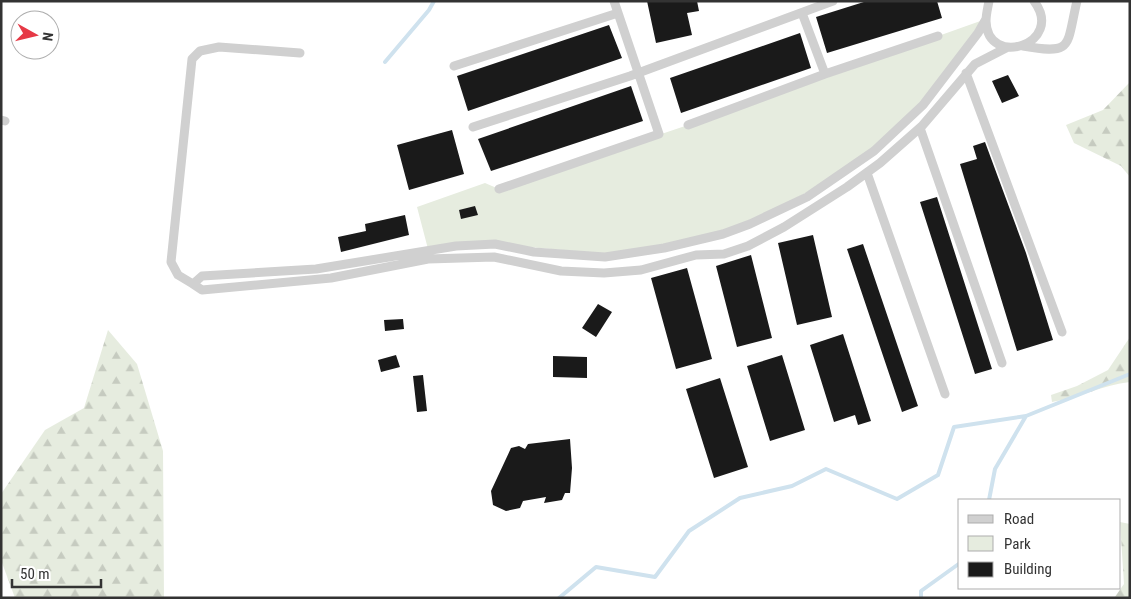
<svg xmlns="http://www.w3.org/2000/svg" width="1131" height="599" viewBox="0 0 1131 599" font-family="'Roboto Condensed',sans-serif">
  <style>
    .forest { fill: url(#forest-firs) }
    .green { fill: #e6ecdf }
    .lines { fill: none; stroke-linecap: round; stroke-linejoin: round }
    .stream { stroke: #cfe2ee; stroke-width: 4 }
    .building { fill: #1a1a1a }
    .street { stroke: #d0d0d0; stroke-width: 9 }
  </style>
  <defs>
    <pattern id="forest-firs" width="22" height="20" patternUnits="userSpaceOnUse" patternTransform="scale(1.25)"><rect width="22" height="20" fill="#e6ecdf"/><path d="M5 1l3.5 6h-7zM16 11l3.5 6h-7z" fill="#c6cbc0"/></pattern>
  </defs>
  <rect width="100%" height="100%" fill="#fff"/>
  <!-- forest -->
  <path class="forest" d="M1130 82V177L1121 166 1074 143 1066 125 1103 110Z
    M108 330 137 364 163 451 164 598H15L1 560V494L45 430 84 408Z
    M1130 337V382C1103 385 1079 398 1052 402L1051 395 1077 386 1108 370Z
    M1120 522 1130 524V598H1114L1124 584Z"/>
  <!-- green -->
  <path class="green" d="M986 19 937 88 859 163 750 224 621 255 495 244 428 249 417 207 485 183 499 189 688 125Z"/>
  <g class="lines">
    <!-- stream -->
    <path class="stream" d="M385 62 429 10 434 1
      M989 500 995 469 1026 416 1130 374
      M559 598 596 567 655 577 689 531 740 498 792 486 826 469 897 499 938 475 954 427 1026 416
      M921 598V591L960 563"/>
  </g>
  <!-- building -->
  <path class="building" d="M647 1H697L699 11 687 13 692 35 656 43Z
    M867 1H937L942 18 827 53 816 17Z
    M609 25 622 58 468 111 457 76Z
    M800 33 811 68 681 113 670 78Z
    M1008 75 1019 96 1002 103 992 81Z
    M631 86 643 121 491 171 478 139Z
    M452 130 464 174 409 190 397 145Z
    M985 142 1026 253 1053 340 1017 351 960 164 977 159 973 146Z
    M937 197 992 369 975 374 920 202Z
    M475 206 478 215 461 219 459 210Z
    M405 215 409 235 341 252 338 237 366 231 365 224Z
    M813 235 832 317 797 325 778 243Z
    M863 244 918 406 902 412 847 249Z
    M751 255 772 338 737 347 716 266Z
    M687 268 712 359 676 369 651 278Z
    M598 304 612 312 596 337 582 328Z
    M403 319 404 329 385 331 384 320Z
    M843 334 871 421 858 425 855 415 834 422 810 345Z
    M396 355 400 367 381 372 378 360Z
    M782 355 805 430 770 441 747 366Z
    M553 356 587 357V378L553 377Z
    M423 375 427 411 417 412 413 376Z
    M720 378 748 467 714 478 686 389Z
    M570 439 572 468 570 493H565L562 500 544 503 546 497 523 501 520 508 506 511 493 505 491 491 511 448 519 446 525 449 528 444Z"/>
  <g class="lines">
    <!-- street -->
    <path class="street" d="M989 1C988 7 986 14 986 21 987 69 1066 44 1034 1
      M802 13 825 74
      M986 19 978 33 923 105 874 151 807 197 750 224 723 234 664 248 605 257 534 252 495 244 456 246 316 269 202 276 193 284 202 290 331 278 428 259 494 257 561 271 604 273 641 270 696 255 724 254 748 246 784 227 847 187 880 163 922 126 975 64 1008 47
      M1023 46C1074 55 1066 47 1077 1
      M454 66 618 13
      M966 73 1062 332
      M1 120 5 121
      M688 125 825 74 938 36
      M473 127 630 76 833 1
      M920 128 1002 363
      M867 173 945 394
      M499 189 659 134 614 1
      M193 284 178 275 171 262 192 59 200 51 219 47 300 53"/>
  </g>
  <!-- border -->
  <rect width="1131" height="599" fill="none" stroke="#333333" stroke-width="5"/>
  <!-- legend -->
  <rect x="958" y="499" width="162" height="90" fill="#ffffff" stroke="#adadad"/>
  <rect x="968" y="515" width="25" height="8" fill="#d0d0d0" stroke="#adadad"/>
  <text x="1004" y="524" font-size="15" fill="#333333">Road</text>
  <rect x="968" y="536" width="25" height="15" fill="#e6ecdf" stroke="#adadad"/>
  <text x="1004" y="549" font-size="15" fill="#333333">Park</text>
  <rect x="968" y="562" width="25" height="15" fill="#1a1a1a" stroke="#adadad"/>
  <text x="1004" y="574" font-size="15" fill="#333333">Building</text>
  <!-- north arrow -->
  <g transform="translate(35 35) rotate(98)"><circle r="24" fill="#ffffff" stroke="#adadad"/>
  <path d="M0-4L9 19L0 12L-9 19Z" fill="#e63946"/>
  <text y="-8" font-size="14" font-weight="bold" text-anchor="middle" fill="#333333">N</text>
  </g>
  <!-- scale -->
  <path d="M12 579v8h89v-8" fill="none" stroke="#333333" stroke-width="2.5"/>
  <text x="20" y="579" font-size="15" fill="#333333" stroke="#ffffff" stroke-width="4" paint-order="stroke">50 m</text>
</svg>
